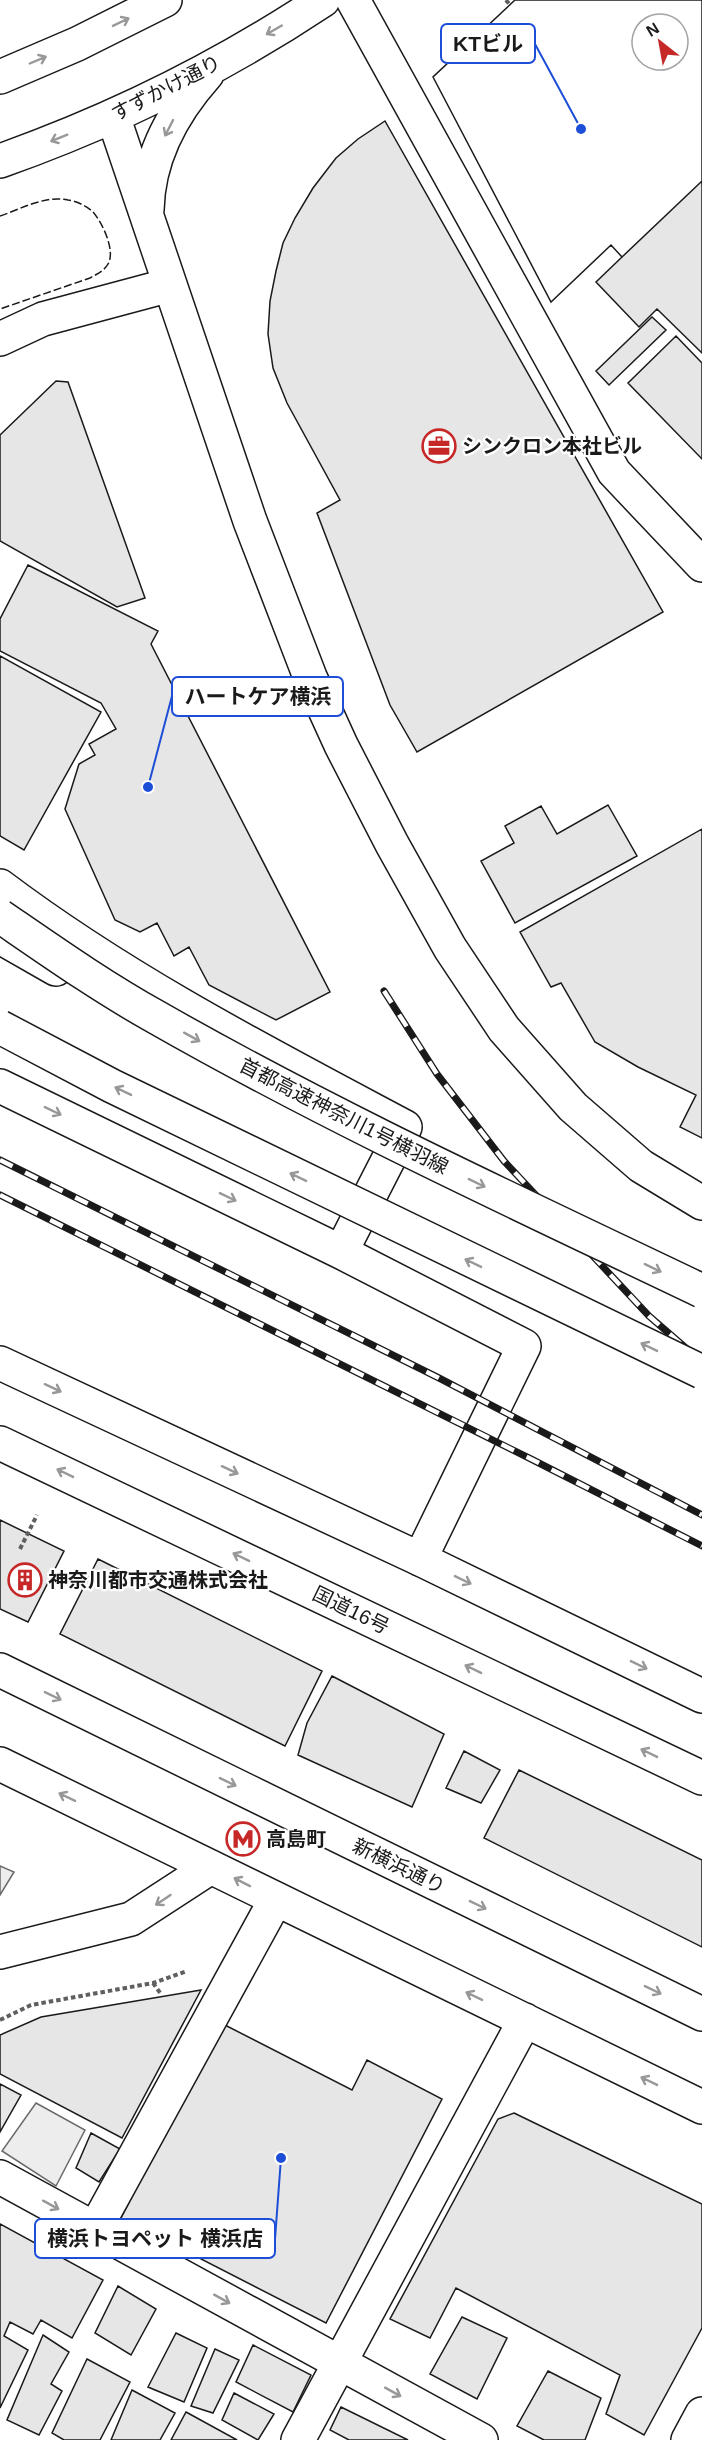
<svg xmlns="http://www.w3.org/2000/svg" width="702" height="2440" viewBox="0 0 702 2440" font-family="Helvetica,'Noto Sans JP',sans-serif">
  <style>
    .built { fill: #ededed; stroke: #6a6a6a; stroke-width: 1.5 }
    .building { fill: #e6e6e6; stroke: #1a1a1a; stroke-width: 1.5; fill-rule: evenodd }
    .lines { fill: none; stroke-linecap: round; stroke-linejoin: round }
    .minor-casing { stroke: #1a1a1a; stroke-width: 36 }
    .highway-casing { stroke: #1a1a1a; stroke-width: 36 }
    .path { stroke: #5f5f5f; stroke-width: 4; stroke-dasharray: 4.5 3; stroke-linecap: butt }
    .minor { stroke: #fff; stroke-width: 33 }
    .highway { stroke: #fff; stroke-width: 33 }
    .rail-casing { stroke: #1a1a1a; stroke-width: 7 }
    .rail { stroke: #fff; stroke-width: 4.5; stroke-dasharray: 14; stroke-linecap: butt }
    .highway-bridge-casing { stroke: #1a1a1a; stroke-width: 36; stroke-linecap: butt }
    .highway-bridge { stroke: #fff; stroke-width: 33 }
    .fence { stroke: #1a1a1a; stroke-width: 1.5; stroke-dasharray: 8 3; stroke-linecap: butt }
    .oneway { stroke: #989898 }
    .labels { text-anchor: middle; stroke-width: 4.5; stroke-linejoin: round; paint-order: stroke }
    .street-label { font-size: 20px; fill: #1a1a1a; stroke: #fff }
    .poi-label { font-size: 20px; font-weight: bold; fill: #1a1a1a; stroke: #fff; text-anchor: start }
    .leader { fill: none; stroke: #1d4ed8; stroke-width: 2 }
    .callout-dot { fill: #1d4ed8; stroke: #fff; stroke-width: 2 }
    .callout { fill: #fff; stroke: #1d4ed8; stroke-width: 2 }
    .callout-label { font-size: 21px; text-anchor: middle; font-weight: bold; fill: #1a1a1a }
  </style>
  <rect width="100%" height="100%" fill="#fff"/>
  <!-- built -->
  <path class="built" d="M0 1866 14 1872 0 1895Z
    M36 2103 85 2130 56 2186 2 2151Z"/>
  <!-- building -->
  <path class="building" d="M515 0H702V353L657 309 639 327 596 282 622 257 611 245 551 302 433 77ZM642 24H678V60H642Z
    M515 0H702V181L622 257 611 245 551 302 433 77ZM642 24H678V60H642Z
    M385 121 663 612 417 752 390 705 317 513 340 500 287 403 273 368 268 334 270 301 276 271 283 243 295 218 313 188 336 158 358 139Z
    M652 317 666 330 609 385 596 371Z
    M676 336 702 363V459L628 383Z
    M56 381 68 382 145 598 117 607 0 541V435Z
    M28 565 158 631 151 644 330 992 276 1020 209 985 189 947 174 956 157 923 140 932 115 920 65 809 79 764 95 755 89 744 116 729 101 703 0 651V619Z
    M0 656 101 712 24 850 0 836Z
    M608 805 637 856 515 923 481 861 514 843 505 826 541 806 557 834Z
    M702 829V1138L680 1127 696 1095 638 1067 595 1042 561 983 551 987 520 932Z
    M0 1520 64 1551 28 1622 0 1609Z
    M98 1559 322 1671 285 1746 60 1634Z
    M332 1676 444 1734 412 1807 298 1755 307 1723Z
    M464 1751 500 1770 481 1803 446 1788Z
    M519 1770 702 1860V1947L484 1838Z
    M201 1990 122 2138 0 2074V2035L41 2017Z
    M221 2023 352 2090 367 2060 442 2099 326 2323 121 2218Z
    M0 2084 21 2095 0 2132Z
    M514 2113 702 2204V2328L644 2435 606 2414 620 2375 456 2288 430 2338 390 2319 498 2119Z
    M91 2133 120 2149 99 2182 76 2168Z
    M0 2224 103 2280 72 2338 41 2320 33 2334 10 2322 4 2336 28 2350 0 2408Z
    M118 2286 156 2309 131 2355 95 2333Z
    M462 2317 507 2338 477 2399 430 2374Z
    M176 2333 207 2348 184 2402 148 2387Z
    M43 2335 69 2352 51 2384 62 2391 39 2435 7 2420Z
    M253 2345 311 2375 293 2412 236 2382Z
    M215 2349 239 2360 213 2413 191 2406Z
    M87 2359 130 2382 100 2440H64L52 2433Z
    M548 2371 601 2398 585 2440H544L517 2426Z
    M132 2390 175 2413 160 2440H111Z
    M234 2393 274 2414 258 2440 222 2420Z
    M341 2407 408 2440H349L330 2430Z
    M186 2412 237 2440H171Z"/>
  <g class="lines">
    <defs>
      <path id="minor" d="M353 0 614 472 702 565
        M0 77 77 44 165 0
        M113 116 250 521 310 677 341 745 392 844 450 948 504 1029 573 1107 641 1166 702 1203
        M0 161C113 121 224 66 323 0
        M147 210C148 158 173 112 207 74
        M0 339 43 319 170 285
        M0 886C126 981 266 1053 405 1127L341 1252
        M0 1086 341 1252 524 1346 420 1559
        M0 1670 702 2014
        M0 1764 702 2107
        M0 1952 131 1919 211 1867
        M0 2177 481 2440
        M95 2229 276 1899
        M298 2440 525 2020
        M688 2440 702 2414"/>
      <path id="highway" d="M0 937 56 969
        M0 1363 420 1559 702 1696
        M0 1443 702 1778"/>
    </defs>
    <!-- minor casing -->
    <use href="#minor" class="minor-casing"/>
    <!-- highway casing -->
    <use href="#highway" class="highway-casing"/>
    <!-- path -->
    <path class="path" d="M506 0 510 5
      M20 1549 37 1515
      M153 1983 161 1994
      M0 2020 31 2005 153 1983 187 1971"/>
    <!-- minor -->
    <use href="#minor" class="minor"/>
    <!-- highway -->
    <use href="#highway" class="highway"/>
    <defs>
      <path id="rail" d="M384 991 437 1074 504 1161 649 1316 702 1362
        M0 1160 439 1378 702 1515
        M0 1195 531 1459 702 1546"/>
    </defs>
    <!-- rail casing -->
    <use href="#rail" class="rail-casing"/>
    <!-- rail -->
    <use href="#rail" class="rail"/>
    <defs>
      <path id="highway-bridge" d="M0 916C51 951 102 987 156 1017 333 1118 518 1203 702 1291
        M0 1027 112 1086 702 1372"/>
    </defs>
    <!-- highway-bridge casing -->
    <use href="#highway-bridge" class="highway-bridge-casing"/>
    <!-- highway-bridge -->
    <use href="#highway-bridge" class="highway-bridge"/>
    <!-- fence -->
    <path class="fence" d="M0 216C21 209 45 195 68 200 76 201 87 206 93 212 102 222 116 251 108 264 104 271 97 274 90 278L0 309"/>
  </g>
  <!-- one-way arrows -->
  <defs><path id="oneway-shaft" d="M-6 0H5M1.5-3L5.5 0L1.5 3" fill="none" stroke-width="1.6" stroke-linecap="round" stroke-linejoin="round" transform="scale(1.5)"/></defs>
  <g class="oneway">
    <use href="#oneway-shaft" transform="translate(121 22) rotate(-26)"/>
    <use href="#oneway-shaft" transform="translate(274 30) rotate(150)"/>
    <use href="#oneway-shaft" transform="translate(38 60) rotate(-23)"/>
    <use href="#oneway-shaft" transform="translate(169 128) rotate(117)"/>
    <use href="#oneway-shaft" transform="translate(59 138) rotate(158)"/>
    <use href="#oneway-shaft" transform="translate(192 1037) rotate(29)"/>
    <use href="#oneway-shaft" transform="translate(123 1091) rotate(-154)"/>
    <use href="#oneway-shaft" transform="translate(53 1111) rotate(26)"/>
    <use href="#oneway-shaft" transform="translate(298 1177) rotate(-154)"/>
    <use href="#oneway-shaft" transform="translate(477 1183) rotate(26)"/>
    <use href="#oneway-shaft" transform="translate(228 1197) rotate(26)"/>
    <use href="#oneway-shaft" transform="translate(473 1263) rotate(-154)"/>
    <use href="#oneway-shaft" transform="translate(653 1268) rotate(26)"/>
    <use href="#oneway-shaft" transform="translate(649 1347) rotate(-154)"/>
    <use href="#oneway-shaft" transform="translate(53 1388) rotate(25)"/>
    <use href="#oneway-shaft" transform="translate(230 1470) rotate(25)"/>
    <use href="#oneway-shaft" transform="translate(65 1473) rotate(-154)"/>
    <use href="#oneway-shaft" transform="translate(241 1557) rotate(-154)"/>
    <use href="#oneway-shaft" transform="translate(463 1580) rotate(26)"/>
    <use href="#oneway-shaft" transform="translate(639 1665) rotate(26)"/>
    <use href="#oneway-shaft" transform="translate(473 1669) rotate(-154)"/>
    <use href="#oneway-shaft" transform="translate(53 1696) rotate(26)"/>
    <use href="#oneway-shaft" transform="translate(649 1753) rotate(-154)"/>
    <use href="#oneway-shaft" transform="translate(228 1782) rotate(26)"/>
    <use href="#oneway-shaft" transform="translate(67 1797) rotate(-154)"/>
    <use href="#oneway-shaft" transform="translate(242 1882) rotate(-153)"/>
    <use href="#oneway-shaft" transform="translate(163 1900) rotate(146)"/>
    <use href="#oneway-shaft" transform="translate(478 1905) rotate(26)"/>
    <use href="#oneway-shaft" transform="translate(653 1990) rotate(26)"/>
    <use href="#oneway-shaft" transform="translate(474 1996) rotate(-154)"/>
    <use href="#oneway-shaft" transform="translate(649 2081) rotate(-154)"/>
    <use href="#oneway-shaft" transform="translate(51 2205) rotate(29)"/>
    <use href="#oneway-shaft" transform="translate(222 2299) rotate(29)"/>
    <use href="#oneway-shaft" transform="translate(393 2392) rotate(29)"/>
  </g>
  <!-- icons -->
  <defs>
    <symbol id="office-ring" viewBox="-11 -11 22 22"><circle r="9.5" fill="#fff" stroke="#c62828" stroke-width="1.5"/><path d="M-6-3h4V-5.5h4V-3h4V5H-6ZM-1-4.5V-3h2v-1.5ZM-6 0V1H6V0Z" fill="#c62828"/></symbol>
    <symbol id="building-ring" viewBox="-11 -11 22 22"><circle r="9.5" fill="#fff" stroke="#c62828" stroke-width="1.5"/><path d="M-4-6H4V6H1V3H-1V6H-4ZM-2.5-4.3h1.7v1.8h-1.7ZM.8-4.3h1.7v1.8H.8ZM-2.5-1h1.7V.8h-1.7ZM.8-1h1.7V.8H.8Z" fill="#c62828"/></symbol>
    <symbol id="metro-ring" viewBox="-11 -11 22 22"><circle r="9.5" fill="#fff" stroke="#c62828" stroke-width="1.5"/><path d="M-5.5 5V-5H-3L0 0L3-5H5.5V5H3V-.5L0 4L-3-.5V5Z" fill="#c62828"/></symbol>
  </defs>
  <g fill-rule="evenodd">
    <use href="#office-ring" x="420" y="427" width="38" height="38"/>
    <use href="#building-ring" x="6" y="1561" width="38" height="38"/>
    <use href="#metro-ring" x="224" y="1820" width="38" height="38"/>
  </g>
  <g class="labels">
    <!-- street labels -->
    <g class="street-label">
      <text transform="translate(166 88) rotate(-27)" y="7">すずかけ通り</text>
      <text transform="translate(344 1116) rotate(27)" y="7">首都高速神奈川1号横羽線</text>
      <text transform="translate(351 1610) rotate(26)" y="7">国道16号</text>
      <text transform="translate(399 1866) rotate(26)" y="7">新横浜通り</text>
    </g>
    <!-- poi labels -->
    <g class="poi-label">
      <text x="462" y="453">シンクロン本社ビル</text>
      <text x="48" y="1587">神奈川都市交通株式会社</text>
      <text x="266" y="1846">高島町</text>
    </g>
  </g>
  <!-- callouts -->
  <path class="leader" d="M581 129L535 44M148 787L172 696M281 2158L275 2239"/>
  <g class="callout-dot">
    <circle cx="581" cy="129" r="6"/>
    <circle cx="148" cy="787" r="6"/>
    <circle cx="281" cy="2158" r="6"/>
  </g>
  <g class="callout">
    <rect x="441" y="24" width="94" height="39" rx="6"/>
    <rect x="172" y="677" width="171" height="39" rx="6"/>
    <rect x="35" y="2219" width="240" height="39" rx="6"/>
  </g>
  <g class="callout-label">
    <text x="488" y="51">KTビル</text>
    <text x="258" y="704">ハートケア横浜</text>
    <text x="155" y="2246">横浜トヨペット 横浜店</text>
  </g>
  <!-- north arrow -->
  <g transform="translate(660 42) rotate(329)"><circle r="28" fill="#ffffff" stroke="#a3a3a3" stroke-width="1.5"/>
  <path d="M0-4.5L10 22L0 15L-10 22Z" fill="#c62828"/>
  <text y="-9" font-size="16" font-weight="bold" text-anchor="middle" fill="#1a1a1a">N</text>
  </g>
</svg>
